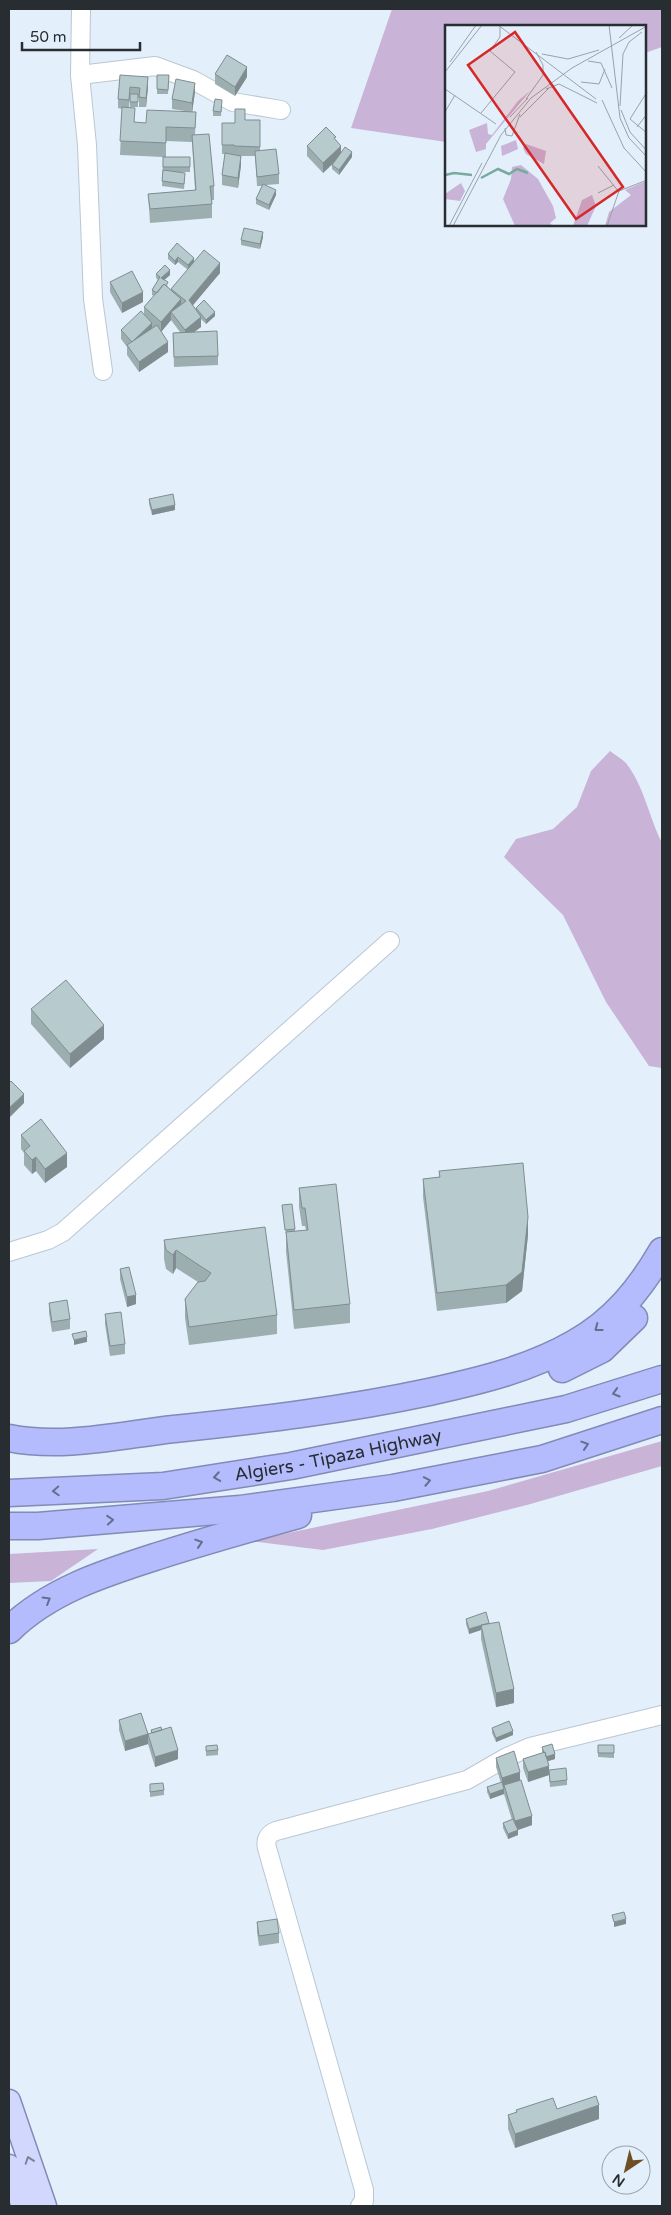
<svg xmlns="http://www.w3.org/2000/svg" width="671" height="2215" viewBox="0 0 671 2215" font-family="'Varela Round',sans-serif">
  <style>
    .green { fill: #c9b3d6 }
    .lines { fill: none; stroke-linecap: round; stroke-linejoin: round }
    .minor-casing { stroke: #bac7d2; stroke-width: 20 }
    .major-casing { stroke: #838ab6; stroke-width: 25 }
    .highway-casing { stroke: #838ab6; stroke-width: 29 }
    .minor { stroke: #fff; stroke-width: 18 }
    .major { stroke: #d2d7fe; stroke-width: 22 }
    .highway { stroke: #b4bcfe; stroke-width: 26 }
    .wall { fill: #9daeb1 }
    .shaded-wall { fill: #808d90 }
    .building { fill: #b7cace; stroke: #808d90 }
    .oneway { stroke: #676d8d }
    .oneway2 { stroke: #7d8298 }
    .labels { text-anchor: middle; stroke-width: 4.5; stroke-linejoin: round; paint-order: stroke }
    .street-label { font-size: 18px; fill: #282d31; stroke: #e3f0fc }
    .inset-river { fill: none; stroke: #78ab9d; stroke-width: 2.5 }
    .inset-road { fill: none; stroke: #98a2ab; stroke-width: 1 }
    .view { fill: #d62828; fill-opacity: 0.15; stroke: #d62828; stroke-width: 2.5 }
    .inset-edge { fill: none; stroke: #282d31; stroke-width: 2.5 }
  </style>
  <rect width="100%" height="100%" fill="#e3f0fc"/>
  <!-- green -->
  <path class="green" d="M392 9H662V47L645 53V26H446V142L351 128Z
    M610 751C615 755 622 759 626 763 644 786 649 817 662 843V1068L649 1066 606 1002 563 915 504 857 516 839 553 829 577 807 591 771Z
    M662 1441V1466L527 1505 432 1529 323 1550 250 1541 488 1491Z
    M98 1549 51 1581 9 1583V1554Z"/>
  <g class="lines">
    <defs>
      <path id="minor" d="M81 9 80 75 87 145 93 299 103 371
        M80 75 155 66 193 80 233 102 281 110
        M9 1252 48 1240 63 1232 390 941
        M360 2206 364 2201V2190L267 1848C265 1840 268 1834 276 1831L467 1780 507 1757 530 1747 662 1715"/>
      <path id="major" d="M9 2101 45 2206
        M9 2166 23 2206"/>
      <g id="highway">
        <path d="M562 1369 602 1349 634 1318"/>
        <path d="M9 1438C63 1449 120 1435 174 1429 260 1420 345 1410 429 1392 479 1381 530 1369 575 1343 614 1321 640 1289 662 1251"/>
        <path id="s1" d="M9 1493 163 1486 291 1466 566 1409 662 1379"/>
        <path d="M9 1526H38L240 1509 393 1488 542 1459 662 1420"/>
        <path d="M9 1630C50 1590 105 1573 158 1556 205 1541 251 1528 298 1515"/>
      </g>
    </defs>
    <!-- minor casing -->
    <use href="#minor" class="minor-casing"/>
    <!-- major casing -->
    <use href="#major" class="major-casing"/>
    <!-- highway casing -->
    <use href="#highway" class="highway-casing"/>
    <!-- minor -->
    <use href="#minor" class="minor"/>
    <!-- major -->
    <use href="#major" class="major"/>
    <!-- highway -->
    <use href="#highway" class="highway"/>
  </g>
  <!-- wall -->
  <path class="wall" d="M215 74 247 77 235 96 215 84Z
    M120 75 148 87 146 107H139V98H138V107H130V97L129 107 135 123H146L185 111 172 109V99L195 92 192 112H196L195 135 214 186V200H212V218L150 223 148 194 195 190 192 142 166 141V157H190V172H178L185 178 184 189 162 186 163 157 120 155 122 109 118 108V99Z
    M157 75H169L168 94H157Z
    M222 105 221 116H213V111Z
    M245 120H260V150L279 174V184L266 185 276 195 269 210 256 204V199L262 186H257L255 156H241V165L238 188 222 185V175L225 154H222V123H235Z
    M336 140 341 152 352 157 339 175 332 169V165L323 173 307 156V146Z
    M263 237 260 249 241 245V240Z
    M168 254 194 262 220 273 192 305 196 309V308L215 316 206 324 201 319V327L194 332 218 356V365L174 367 173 333 180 332 171 320 161 332 168 352 139 372 127 355V347L121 339V330L144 314V307L154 296 152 295V290L158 280 156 278V274L170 275 164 280 168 287 171 290V289L188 270 178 262 175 265 168 259Z
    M110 282 143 302 122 313 110 292Z
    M149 499 175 510 152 515 149 504Z
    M31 1009 104 1039 70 1068 31 1024Z
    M21 1135 67 1167 45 1183 36 1171 32 1174 24 1165V1153L21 1149Z
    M439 1171 528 1235 522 1291 506 1303 437 1311 423 1197V1179L439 1177Z
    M299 1188 350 1304V1323L294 1329 286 1251V1235L282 1205 295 1229V1231L306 1230 305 1226H302L299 1207Z
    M164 1240 277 1315V1334L189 1345 185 1318V1299L198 1282 176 1268 173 1274 166 1269 164 1259Z
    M120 1269 136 1304 127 1307 120 1279Z
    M49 1303 70 1319V1329L52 1332 49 1313Z
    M105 1314 125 1344V1354L110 1356 105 1324Z
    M466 1619 489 1624 514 1703 496 1707 481 1639V1630L469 1634 466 1624Z
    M119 1720 148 1734 151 1733V1730H162L178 1759 155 1767 148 1744 125 1751 119 1730Z
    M492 1728 513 1735 496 1742 492 1733Z
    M598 1745H614V1758L598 1757Z
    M206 1746 218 1750V1755L206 1756Z
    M542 1747 555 1759 548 1761 549 1770 567 1780V1785L550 1787 549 1775 528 1782 523 1768V1759L542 1753Z
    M496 1758 520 1780 532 1825 518 1830V1835L508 1839 503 1828V1823L512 1820 504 1794V1787H503L504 1794 490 1799 487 1792V1787L501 1783 496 1767Z
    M150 1784 164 1790V1795L150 1797Z
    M257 1922 279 1933V1943L259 1946 257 1932Z
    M557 2109 599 2119 515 2148 508 2129V2115L516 2113V2110Z"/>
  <!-- shaded-wall -->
  <path class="shaded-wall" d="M247 67V77L235 96V87Z
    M148 77V87L146 107V98Z
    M195 83V92L192 113V103Z
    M341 146V155L323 173V163Z
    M352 152V157L339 175V170Z
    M241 156V165L238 188V178Z
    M276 190V195L269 210V205Z
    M263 232V237L260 249V244Z
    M178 257V262L175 265V261Z
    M194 258V263L188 270V265Z
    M220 263V273L189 310V300Z
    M170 270V275L161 283V278Z
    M143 292V302L122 313V303Z
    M181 299V309L171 312V320L161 332V322Z
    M215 312V316L206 324V320Z
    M201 317V327L185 339V330Z
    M152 323V332L132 342Z
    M168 342V352L139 372V362Z
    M175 505V510L152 515V510Z
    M104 1025V1039L70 1068V1054Z
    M24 1094V1103L9 1118V1108Z
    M67 1153V1167L45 1183V1169Z
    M36 1157V1171L32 1174V1160Z
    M528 1217V1235L522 1291 506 1303V1285Z
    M176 1250V1268L173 1274V1255Z
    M136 1295V1304L127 1307V1297Z
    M87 1337V1342L74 1345V1340Z
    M481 1625V1630L469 1634V1629Z
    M514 1689V1703L496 1707V1693Z
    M513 1731V1735L496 1742V1738Z
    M148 1734V1744L125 1751V1741Z
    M178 1750V1759L155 1767V1757Z
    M555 1754V1759L545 1762V1757Z
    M549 1766V1775L528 1782V1772Z
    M520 1772V1782L504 1785V1787H502V1778Z
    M504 1789V1794L490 1799V1794Z
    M532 1816V1825L515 1831V1821Z
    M518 1830V1835L508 1839V1834Z
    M626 1919V1924L614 1927V1922Z
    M599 2105V2119L515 2148V2134Z"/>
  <!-- building -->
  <path class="building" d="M227 55 247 67 235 87 215 74Z
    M120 75 148 77 146 98 139 97 140 88 130 87 129 100 118 99Z
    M157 75H169L168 90 157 89Z
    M176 79 195 83 192 103 172 99Z
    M130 94H138V102H130Z
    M215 99 222 100 221 112 213 111Z
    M122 107 135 108 134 122 146 123 147 110 196 112 195 128 166 127V143L120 141Z
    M235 109H245V120H260V147L234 146V145H222V123H235Z
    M326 127 336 137 334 138 341 146 323 163 307 146Z
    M209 134 214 186H210L212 204 150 209 148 194 196 190 192 135Z
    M345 147 352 152 339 170 332 165Z
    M276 149 279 174 257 177 255 151Z
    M225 153 241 156 238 178 222 175Z
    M163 157H190V167H163Z
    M163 170 185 173 184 184 162 181Z
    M263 184 276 190 269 205 256 199Z
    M244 228 263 232 260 244 241 240Z
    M177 243 194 258 188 265 178 257 175 261 168 254Z
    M204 250 220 263 189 300 201 317 185 330 171 312 186 301 171 289Z
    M165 265 170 270 161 278 168 282 166 286 164 284 157 293 152 290 160 277 156 274Z
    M132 271 143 292 122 303 110 282Z
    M164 284 181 299 161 322 144 307Z
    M204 300 215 312 206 320 196 308Z
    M141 311 152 323 132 342 121 330Z
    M157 325 168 342 139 362 127 345Z
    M217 331 218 356 174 357 173 333Z
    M173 494 175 505 152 510 149 499Z
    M66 980 104 1025 70 1054 31 1009Z
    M11 1081 24 1094 9 1108V1083Z
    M41 1119 67 1153 45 1169 36 1157 32 1160 24 1151 30 1146 21 1135Z
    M523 1163 528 1217 522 1272 506 1285 437 1293 423 1179 440 1177 439 1171Z
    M336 1184 350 1304 294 1310 286 1232 308 1230 305 1208H302L299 1188Z
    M292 1204 295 1229 285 1230 282 1205Z
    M265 1227 277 1315 189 1327 185 1299 198 1282 205 1281 211 1273 176 1250 173 1255 166 1250 164 1240Z
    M129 1267 136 1295 127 1297 120 1269Z
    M67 1300 70 1319 52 1322 49 1303Z
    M121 1312 125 1344 110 1346 105 1314Z
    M86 1331 87 1337 74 1340 72 1334Z
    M486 1612 489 1623 469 1629 466 1619Z
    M499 1622 514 1689 496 1693 481 1625Z
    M141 1713 148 1734 125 1741 119 1720Z
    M509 1721 513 1731 496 1738 492 1728Z
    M161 1727 162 1730 152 1733 151 1730Z
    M171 1727 178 1750 155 1757 148 1734Z
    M552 1744 555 1754 546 1757 545 1752 544 1753 542 1747Z
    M217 1745 218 1750 206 1751V1746Z
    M598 1745H614V1753H598Z
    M514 1751 520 1772 502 1778 496 1758Z
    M545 1752 549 1766 528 1772 523 1759Z
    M566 1768 567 1780 550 1782 549 1770Z
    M521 1780 532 1816 515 1821 504 1785Z
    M502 1782 504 1789 490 1794 487 1787Z
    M163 1783 164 1790 150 1792V1784Z
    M513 1819 518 1830 508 1834 503 1823Z
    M624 1912 626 1919 614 1922 612 1915Z
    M277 1919 279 1933 259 1936 257 1922Z
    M596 2096 599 2105 515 2134 508 2115 517 2112 516 2110 553 2098 557 2109Z"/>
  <!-- one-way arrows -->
  <defs><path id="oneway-chevron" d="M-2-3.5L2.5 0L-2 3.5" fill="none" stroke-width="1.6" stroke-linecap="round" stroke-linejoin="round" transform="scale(1.25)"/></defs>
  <g class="oneway">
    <use href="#oneway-chevron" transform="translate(598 1328) rotate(143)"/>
    <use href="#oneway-chevron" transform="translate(616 1393) rotate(163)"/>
    <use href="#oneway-chevron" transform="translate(585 1445) rotate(-18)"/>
    <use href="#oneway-chevron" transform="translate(217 1477) rotate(171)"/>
    <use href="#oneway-chevron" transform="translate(427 1481) rotate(-11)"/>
    <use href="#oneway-chevron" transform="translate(56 1491) rotate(177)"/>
    <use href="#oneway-chevron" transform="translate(110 1520) rotate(-5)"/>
    <use href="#oneway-chevron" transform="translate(199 1543) rotate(-18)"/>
    <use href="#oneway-chevron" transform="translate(47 1600) rotate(-31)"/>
  </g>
  <use class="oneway2" href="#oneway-chevron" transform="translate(29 2160) rotate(-109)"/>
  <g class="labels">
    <!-- street labels -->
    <g class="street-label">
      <text dy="6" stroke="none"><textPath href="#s1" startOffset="332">Algiers - Tipaza Highway</textPath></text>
    </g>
  </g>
  <!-- overview -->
  <g transform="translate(445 25)">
    <rect width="201" height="201" fill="#e3f0fc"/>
    <path d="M85 66 41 119V124L31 127 24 105 42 98 43 109 47 110 73 76ZM71 115 73 124 57 131 56 121ZM81 119 101 126 99 139 81 129 78 123ZM76 140 93 154 108 181 111 193 105 198 108 201H70L58 174 66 154 67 142ZM201 156V201H160L164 187 186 170 180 165ZM16 158 20 166 15 176 0 174V169ZM147 170 151 181 142 201H128L137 175Z" fill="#c9b3d6"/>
    <path class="inset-river" d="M0 150 9 148 27 150M36 153 53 144 64 149 72 144 83 148"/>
    <path class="inset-road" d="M53 0 151 74M164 0 175 93 184 113 202 132M174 13 188 0M97 29 123 34 154 25M143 36 156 38 167 63M5 37 31 0M0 47 37 0M136 57 154 59 160 44M0 64 51 99M101 64 114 59 152 78M202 67 185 94 202 108M81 74 98 50V40L91 27M157 75 179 123 202 148M175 81 178 29 184 17 197 7M176 85 185 107 202 126M0 87 10 70M36 88 70 47 45 26 55 12V2M65 92 83 73M75 92 104 63M192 102 202 89M60 103 61 110 67 111 75 89M153 141 174 167M153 168 169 160M4 201 37 138M8 201 56 110 86 73 127 43 202 1M162 201 174 166 202 155"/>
    <path class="view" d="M70 7 178 162 131 194 23 40Z"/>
    <rect width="201" height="201" class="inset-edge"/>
  </g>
  <!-- border -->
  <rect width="671" height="2215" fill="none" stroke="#282d31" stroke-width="20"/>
  <!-- north arrow -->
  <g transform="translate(626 2170) rotate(215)"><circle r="24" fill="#e3f0fc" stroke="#98a2ab"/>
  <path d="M0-4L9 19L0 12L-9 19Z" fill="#6e4f24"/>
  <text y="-8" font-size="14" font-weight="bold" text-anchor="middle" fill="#282d31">N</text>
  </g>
  <!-- scale -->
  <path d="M22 42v8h118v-8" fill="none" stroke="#282d31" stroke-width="2.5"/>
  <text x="30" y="42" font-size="15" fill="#282d31" stroke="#e3f0fc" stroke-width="4" paint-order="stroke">50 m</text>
</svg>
